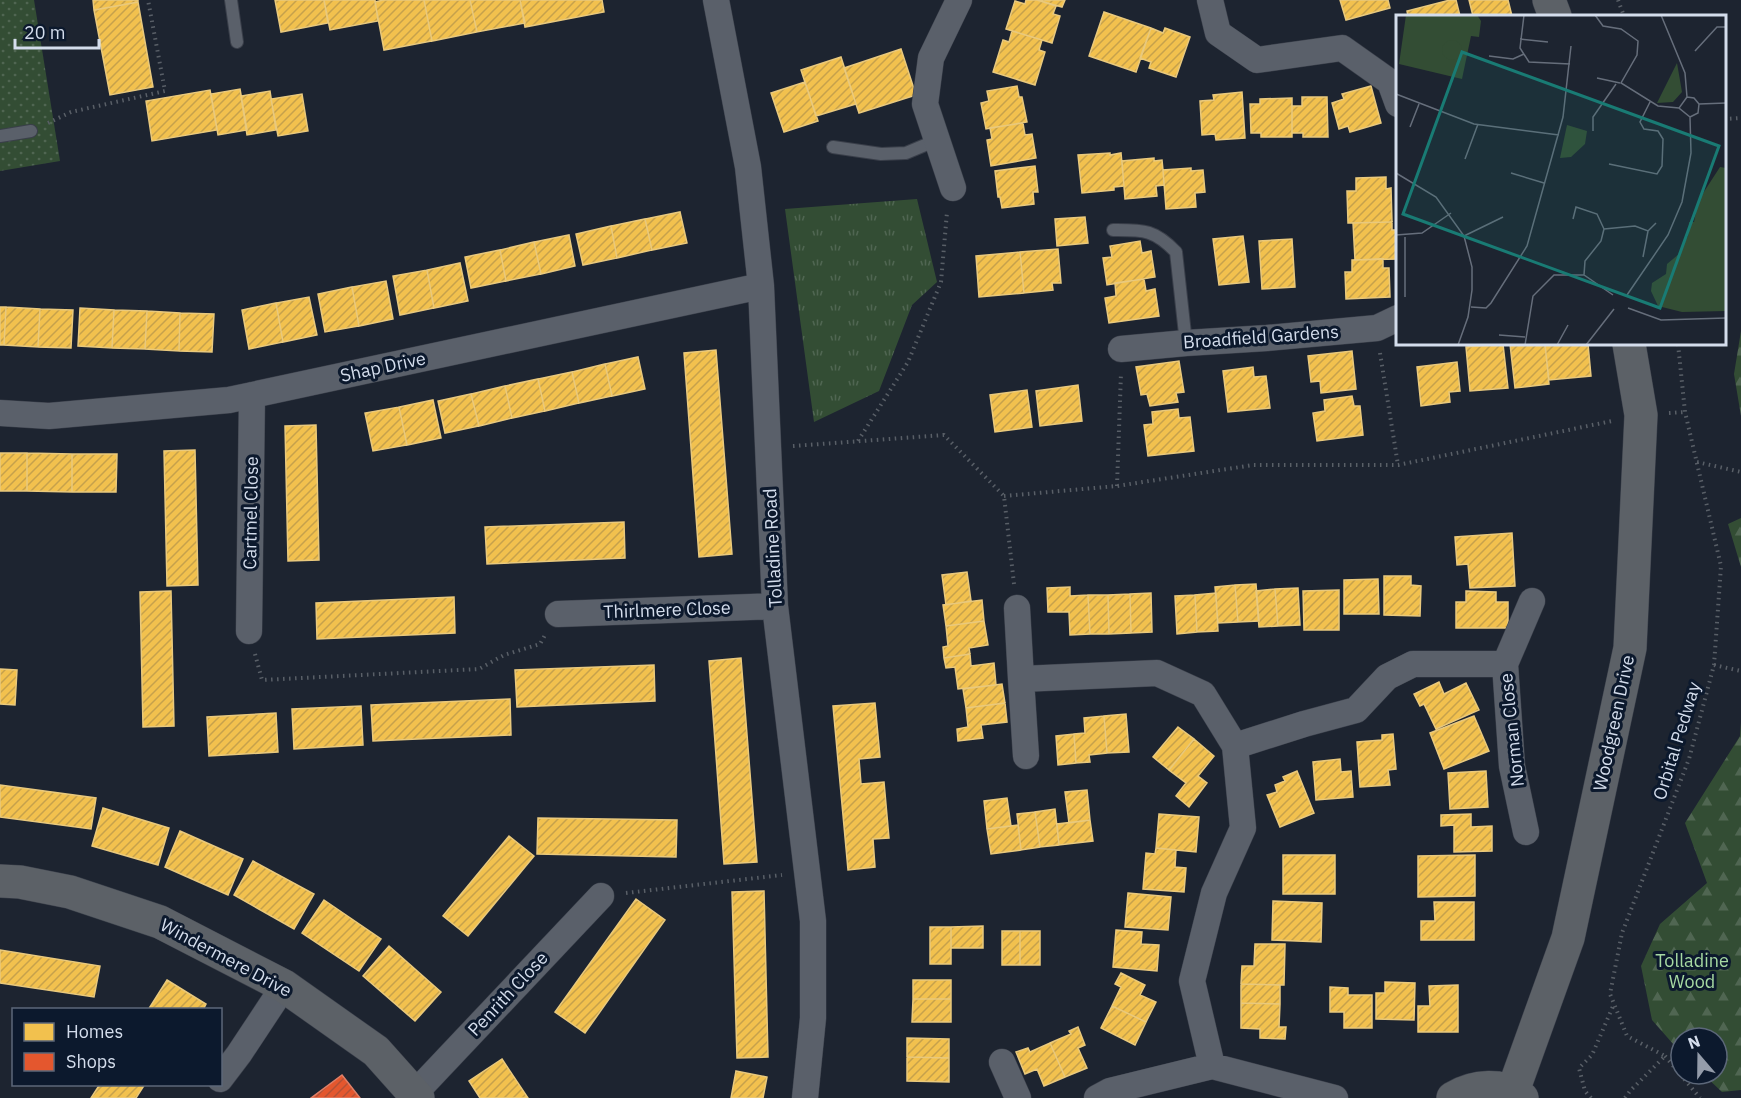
<svg xmlns="http://www.w3.org/2000/svg" width="1741" height="1098" viewBox="0 0 1741 1098" font-family="'IBM Plex Sans',sans-serif">
  <style>
    .grass { fill: url(#grass-tufts) }
    .forest { fill: url(#forest-firs) }
    .park { fill: url(#park-dots) }
    .homes { fill: url(#homes-hatch); stroke: #e9c97d; stroke-width: 1.5 }
    .shops { fill: url(#shops-hatch); stroke: #df7f67; stroke-width: 1.5 }
    .lines { fill: none; stroke-linecap: round; stroke-linejoin: round }
    .lane-casing { stroke: #3a3f4a; stroke-width: 14 }
    .street-casing { stroke: #3a3f4a; stroke-width: 27 }
    .secondary-casing { stroke: #3a3f4a; stroke-width: 34 }
    .path { stroke: #595f67; stroke-width: 4; stroke-dasharray: 1.5 4.5; stroke-linecap: butt }
    .lane { stroke: #5a606a; stroke-width: 12 }
    .street { stroke: #5a606a; stroke-width: 26 }
    .secondary { stroke: #5c6167; stroke-width: 33 }
    .labels { text-anchor: middle; stroke-width: 6; stroke-linejoin: round; paint-order: stroke }
    .street-label { font-size: 18px; fill: #d4ddec; stroke: #0c192d }
    .park-label { font-size: 18px; fill: #a6d9a2; stroke: #0c192d }
    .inset-road { fill: none; stroke: #666e7b; stroke-width: 1.5 }
    .view { fill: #197b74; fill-opacity: 0.15; stroke: #197b74; stroke-width: 3 }
    .inset-edge { fill: none; stroke: #d4ddec; stroke-width: 3 }
  </style>
  <defs>
    <pattern id="grass-tufts" width="24" height="20" patternUnits="userSpaceOnUse" patternTransform="scale(1.5)"><rect width="24" height="20" fill="#334d34"/><path d="M3 7l-1-3M5 7V3M7 7l1-3M15 17l-1-3M17 17v-4M19 17l1-3" fill="none" stroke="#506652"/></pattern>
    <pattern id="forest-firs" width="22" height="20" patternUnits="userSpaceOnUse" patternTransform="scale(1.5)"><rect width="22" height="20" fill="#334d34"/><path d="M5 1l3.5 6h-7zM16 11l3.5 6h-7z" fill="#506652"/></pattern>
    <pattern id="park-dots" width="8" height="8" patternUnits="userSpaceOnUse" patternTransform="scale(1.5)"><rect width="8" height="8" fill="#334d34"/><path d="M2 2h.1M6 6h.1" fill="none" stroke="#506652" stroke-width="1.8" stroke-linecap="round"/></pattern>
    <pattern id="homes-hatch" width="6" height="6" patternUnits="userSpaceOnUse" patternTransform="scale(1.5)"><rect width="6" height="6" fill="#f2c14e"/><path d="M-1 1l2-2M0 6l6-6M5 7l2-2" fill="none" stroke="#c6a14c"/></pattern>
    <pattern id="shops-hatch" width="6" height="6" patternUnits="userSpaceOnUse" patternTransform="scale(1.5)"><rect width="6" height="6" fill="#e4572e"/><path d="M-1 1l2-2M0 6l6-6M5 7l2-2" fill="none" stroke="#b35136"/></pattern>
  </defs>
  <rect width="100%" height="100%" fill="#1d2430"/>
  <!-- grass -->
  <path class="grass" d="M917 199 937 282 912 305 879 391 814 422 785 209Z"/>
  <!-- forest -->
  <path class="forest" d="M1741 331V416L1734 374Z
    M1741 518V567L1728 524Z
    M1741 722V1090L1722 1092 1703 1074H1717V1038H1681V1053L1652 1020 1641 966 1660 924 1707 883 1685 823 1740 736Z"/>
  <!-- park -->
  <path class="park" d="M0 0H34L60 161 0 171Z"/>
  <!-- homes -->
  <path class="homes" d="M93 0H138V2L94 10Z
    M275 0H324L328 23 281 32Z
    M324 0H375L378 21 330 30Z
    M383 0H424L432 41 384 50 375 2Z
    M424 0H470L477 32 432 41Z
    M470 0H520L525 23 477 32Z
    M520 0H602L604 12 525 27Z
    M1026 0H1037L1056 6 1053 14 1060 16 1052 43 1006 29 1015 1 1025 4Z
    M1037 0H1065L1062 7Z
    M1340 0H1388L1390 8 1346 20Z
    M1450 0H1456L1460 16H1408L1407 11Z
    M1469 0H1508L1512 16H1473Z
    M138 2 153 87 110 95 94 10Z
    M1104 12 1151 28 1136 72 1089 56Z
    M1151 28 1163 33 1165 28 1190 37 1176 77 1149 68 1151 62 1140 58Z
    M1012 31 1042 40 1039 50 1045 52 1035 85 993 72 1003 40 1009 42Z
    M901 49 916 95 859 113 844 68Z
    M841 57 856 104 816 116 801 70Z
    M805 82 818 121 784 132 771 93Z
    M1017 86 1019 97H1022L1027 122 986 129 981 103 989 101 987 91Z
    M1371 86 1381 123 1350 132 1348 126 1339 129 1332 103 1344 99 1342 94Z
    M240 89 247 130 218 135 211 94Z
    M210 90 217 130 152 141 146 101Z
    M270 91 276 130 247 135 241 96Z
    M1242 92 1245 138 1216 140 1215 134 1202 135 1200 101 1214 100 1213 95Z
    M302 94 308 131 278 136 271 99Z
    M1302 97H1327L1328 137H1303V133H1292V106H1302Z
    M1292 98V137H1261V133H1251L1250 104H1260V99Z
    M1023 123 1025 135 1032 134 1036 158 991 166 987 140 992 139 990 128Z
    M1110 153V155L1121 153 1124 186 1114 187V190L1082 193 1078 155Z
    M1154 158V161L1162 160 1163 170 1164 185 1156 186 1157 196 1125 199 1122 161Z
    M1035 166 1038 192H1033L1034 204 1002 208 1000 197H998L995 171Z
    M1191 168V171L1203 170 1205 192 1195 193 1196 207 1166 209 1163 170Z
    M1386 177V189L1391 188 1392 222 1348 223 1347 191H1356V178Z
    M680 212 687 243 652 250 645 219Z
    M1085 217 1088 243 1057 246 1055 219Z
    M645 219 652 250 617 258 611 226Z
    M1392 222V230H1396L1398 259 1355 260 1353 223Z
    M611 226 617 258 583 265 576 234Z
    M569 235 575 266 541 274 534 242Z
    M1243 236 1249 282 1219 285 1213 239Z
    M1292 239 1295 287 1262 289 1259 241Z
    M1140 241 1142 253 1151 251 1155 277 1107 285 1103 258 1112 257 1110 246Z
    M534 242 541 274 506 281 500 250Z
    M1058 249 1061 283H1052L1053 290 1024 293 1020 252Z
    M500 250 506 281 471 288 465 257Z
    M1020 252 1024 293 979 297 976 256Z
    M1383 259V268H1389L1390 297 1346 299 1345 272H1352V260Z
    M460 263 468 301 434 308 427 270Z
    M427 270 434 308 400 315 393 276Z
    M1144 279 1146 291 1155 289 1159 316 1109 323 1105 298 1116 296 1115 283Z
    M386 281 393 319 359 326 352 287Z
    M352 287 359 326 325 332 318 294Z
    M309 297 317 335 283 342 276 303Z
    M276 303 283 342 249 349 242 310Z
    M0 307H6L4 345H0Z
    M6 307 40 309 38 347 4 345Z
    M80 308 114 310 112 348 78 346Z
    M40 309 73 310 71 348 38 347Z
    M114 310 147 311 145 349 112 348Z
    M147 311 180 313 179 351 145 349Z
    M180 313 214 314 212 352 179 351Z
    M1503 344 1508 388 1470 391 1466 347Z
    M1510 344H1545L1549 384 1515 388Z
    M1555 344H1588L1591 376 1549 380 1545 345Z
    M716 350 732 554 699 557 684 353Z
    M1352 351 1356 389 1321 393 1320 381 1311 382 1308 356Z
    M638 357 645 389 612 396 605 364Z
    M1179 361 1184 392 1176 393 1178 402 1150 406 1147 394 1141 395 1136 367Z
    M1457 362 1460 391 1449 392 1450 402 1421 406 1417 367Z
    M605 364 612 396 579 403 572 372Z
    M1253 367 1254 377 1266 376 1270 408 1228 412 1223 371Z
    M572 372 579 403 545 411 538 379Z
    M538 379 545 411 512 418 505 386Z
    M1078 385 1082 421 1040 426 1036 391Z
    M505 386 512 418 479 426 471 394Z
    M1027 390 1032 427 995 432 990 395Z
    M471 394 479 426 445 433 438 401Z
    M1352 396 1354 406H1360L1363 435 1317 441 1313 413 1325 411 1324 400Z
    M433 400 441 438 407 445 399 407Z
    M399 407 407 445 373 451 365 413Z
    M1178 409 1179 418 1190 417 1194 451 1148 456 1144 425 1153 424 1152 412Z
    M316 425 319 560 288 561 285 426Z
    M195 450 198 585 167 586 164 451Z
    M0 453H27V491H0Z
    M27 453 72 454V492L27 491Z
    M72 454H117L116 492H72Z
    M624 522 625 558 487 564 485 527Z
    M1512 533 1515 586 1470 588 1468 564 1457 565 1455 537Z
    M967 572 971 601 946 605 942 575Z
    M1384 576H1411V585L1421 586 1420 616 1384 615Z
    M1378 579 1379 614H1344V580Z
    M1256 584 1259 621 1238 622 1235 585Z
    M1235 585 1238 622 1218 623 1215 587Z
    M1070 587V596L1088 595 1090 634 1070 635 1069 612H1048L1047 588Z
    M1298 588 1300 625 1278 626 1275 589Z
    M1275 589 1278 626 1259 627 1256 591Z
    M1339 590V630H1304L1303 591Z
    M171 591 174 726 143 727 140 592Z
    M1466 591 1496 592V602H1508V628H1456V602H1466Z
    M1151 593 1152 632 1131 633 1130 594Z
    M1216 593 1218 631 1197 632 1195 595Z
    M1130 594 1131 633 1109 634 1108 595Z
    M1088 595H1108L1109 634H1090Z
    M1195 595 1197 632 1177 634 1175 596Z
    M454 597 455 633 317 639 316 603Z
    M982 600 984 621 946 626 943 605Z
    M984 621 988 645 969 648 970 654 944 658 943 647 948 646 946 626Z
    M970 654 971 666 994 663 996 685 958 689 955 667 946 668 944 658Z
    M741 658 757 862 724 864 709 661Z
    M654 665 655 701 517 707 515 670Z
    M0 669 17 670 15 705 0 704Z
    M1439 682 1444 694 1466 683 1479 710 1436 729 1424 704 1420 706 1414 694Z
    M1002 684 1005 703 966 708 963 689Z
    M510 699 511 735 373 741 371 705Z
    M875 703 880 757 859 759 861 784 884 782 889 838 873 839 875 867 848 870 833 706Z
    M1005 703 1007 722 981 725 983 738 958 741 957 729 968 727 966 708Z
    M361 706 363 745 294 749 292 709Z
    M276 713 278 752 209 756 207 717Z
    M1126 714 1129 752 1107 753 1104 716Z
    M1104 716 1107 753 1089 755 1090 762 1076 763 1074 734 1085 733 1084 718Z
    M1474 716 1489 751 1444 769 1430 733Z
    M1178 727 1194 739 1169 770 1153 757Z
    M1074 734 1076 763 1058 765 1056 736Z
    M1393 734 1396 769 1388 770 1390 785 1360 787 1357 742 1382 740V735Z
    M1194 739 1214 756 1198 776 1207 783 1189 807 1176 796 1186 783 1169 770Z
    M1340 759 1341 772 1351 771 1353 797 1316 800 1313 762Z
    M1297 771 1314 813 1280 827 1267 795 1277 792 1275 785 1285 781 1283 777Z
    M1486 771 1488 807 1450 809 1448 773Z
    M0 785 96 798 91 829 0 817Z
    M1087 790 1090 820 1069 823 1065 792Z
    M1007 798 1011 826 987 829 984 801Z
    M103 808 169 828 158 865 92 846Z
    M1055 809 1059 845 1040 847 1035 812Z
    M1035 812 1040 847 1021 850 1017 814Z
    M1159 814 1199 817 1196 852 1156 848Z
    M1471 814V827L1492 826V851L1454 852V825L1441 826V815Z
    M538 818 677 820 676 857 537 854Z
    M1090 820 1093 841 1059 845 1057 824Z
    M1018 825 1021 850 991 854 987 829Z
    M180 831 243 859 228 895 165 867Z
    M509 836 534 856 468 936 443 916Z
    M1156 848 1176 850 1175 867 1186 868 1184 892 1143 889 1146 853 1155 854Z
    M1283 855H1335V894H1283Z
    M1475 855V896L1418 897V856Z
    M253 861 314 894 294 929 234 895Z
    M764 891 768 1057 737 1058 732 892Z
    M1128 893 1171 897 1168 930 1125 927Z
    M636 899 665 920 585 1033 555 1012Z
    M324 900 381 939 359 971 302 933Z
    M1273 901 1322 903 1321 942 1272 940Z
    M1434 902H1474V940H1421V921H1435Z
    M983 926V948H951V927Z
    M930 927H951V964H930Z
    M1116 930 1142 932 1141 944 1159 945 1157 971 1113 967Z
    M1002 931H1020V965H1002Z
    M1020 931H1040V965H1020Z
    M1255 944H1285L1284 985 1241 984 1242 966H1254Z
    M389 946 441 992 415 1021 363 976Z
    M0 950 100 966 94 997 0 983Z
    M1121 973 1145 985 1140 995 1156 1002 1146 1022 1112 1006 1121 987 1115 984Z
    M167 980 206 1004 203 1010H148Z
    M913 980H951V999H913Z
    M1385 982 1415 983 1414 1020 1376 1019V993H1385Z
    M1241 984 1280 985V1004L1241 1003Z
    M1458 985V1032H1418V1006H1430L1429 986Z
    M1330 987 1348 988V995H1372V1028H1344V1012H1330Z
    M913 999H951V1022H912Z
    M1241 1003 1280 1004 1279 1027H1286L1285 1039 1260 1038V1029L1241 1028Z
    M1112 1006 1146 1022 1135 1045 1101 1028Z
    M1078 1027 1085 1045 1078 1048 1087 1068 1065 1077 1050 1043 1071 1034 1069 1031Z
    M907 1038 949 1039V1058L907 1057Z
    M1050 1043 1065 1077 1044 1086 1037 1069 1025 1074 1016 1052 1028 1048 1030 1052Z
    M907 1057 949 1058V1082L907 1081Z
    M502 1059 528 1098H480L469 1081Z
    M736 1071 767 1077 763 1098H731Z
    M100 1084H145L136 1098H91Z"/>
  <!-- shops -->
  <path class="shops" d="M342 1075 360 1098H311Z"/>
  <g class="lines">
    <defs>
      <path id="lane" d="M231 0 237 42
        M0 136 31 131
        M833 147 881 154 906 153 937 140
        M1113 230C1143 230 1154 229 1176 252L1186 343"/>
      <path id="street" d="M716 0 748 167 761 286 775 606 813 921V1018L805 1098
        M1210 0 1218 33 1257 60 1342 48 1390 82 1398 104
        M953 188 925 104 931 58 959 0
        M1121 349 1186 343 1267 338 1377 328 1398 318
        M0 413 49 416 229 400 761 286
        M1017 608 1021 679
        M558 614 775 606
        M249 631 252 395
        M1505 664 1512 766 1526 832
        M1235 746 1304 724 1356 710 1387 677 1413 664H1505L1532 601
        M1026 756 1021 679 1157 673 1203 694 1235 746 1243 828 1214 893 1192 981 1212 1066
        M1002 1062 1018 1098
        M220 1079 239 1054 284 986
        M415 1093 601 896
        M1097 1098 1110 1091 1212 1066 1335 1098"/>
      <path id="secondary" d="M1549 0 1555 16
        M0 881 20 882 70 892 160 922 284 986 376 1051 418 1098
        M1513 1091 1568 938 1630 648 1641 415 1629 344
        M1453 1098C1474 1085 1503 1083 1522 1098"/>
    </defs>
    <!-- lane casing -->
    <use href="#lane" class="lane-casing"/>
    <!-- street casing -->
    <use href="#street" class="street-casing"/>
    <!-- secondary casing -->
    <use href="#secondary" class="secondary-casing"/>
    <!-- path -->
    <path class="path" d="M1618 0 1624 16
      M1724 119 1741 118
      M48 123 71 112 165 91 148 0
      M1380 353 1398 465
      M1669 413 1685 412
      M858 441 908 362 941 282 947 212
      M793 446 944 435 1004 496 1014 584
      M1697 462 1741 472
      M1117 486 1121 373
      M1004 496 1117 486 1253 465H1398L1612 421
      M255 654 262 680 479 669 504 655 540 644 545 635
      M1714 665 1741 671
      M626 893 782 875
      M1665 1056 1700 1098
      M1591 1098 1585 1091 1579 1068 1592 1055 1614 1004
      M1625 1098 1630 1091 1665 1056 1627 1036 1610 994 1622 933 1689 759 1714 665 1721 566 1685 412 1678 344"/>
    <!-- lane -->
    <use href="#lane" class="lane"/>
    <!-- street -->
    <use href="#street" class="street"/>
    <!-- secondary -->
    <use href="#secondary" class="secondary"/>
  </g>
  <g class="labels">
    <!-- street labels -->
    <g class="street-label">
      <text transform="translate(1261 337) rotate(-4)" y="6">Broadfield Gardens</text>
      <text transform="translate(383 367) rotate(-12)" y="6">Shap Drive</text>
      <text transform="translate(251 513) rotate(-89)" y="6">Cartmel Close</text>
      <text transform="translate(773 548) rotate(-93)" y="6">Tolladine Road</text>
      <text transform="translate(667 610) rotate(-2)" y="6">Thirlmere Close</text>
      <text transform="translate(1614 723) rotate(-78)" y="6">Woodgreen Drive</text>
      <text transform="translate(1512 730) rotate(-96)" y="6">Norman Close</text>
      <text transform="translate(1677 741) rotate(-73)" y="6">Orbital Pedway</text>
      <text transform="translate(226 958) rotate(28)" y="6">Windermere Drive</text>
      <text transform="translate(508 994) rotate(-47)" y="6">Penrith Close</text>
    </g>
    <!-- park labels -->
    <g class="park-label">
      <text x="1692" y="967">Tolladine<tspan x="1692" dy="21">Wood</tspan></text>
    </g>
  </g>
  <!-- overview -->
  <g transform="translate(1396 15)">
    <rect width="330" height="330" fill="#1d2430"/>
    <path d="M281 48 286 77 277 87 261 88ZM171 110 191 116 189 129 175 142 164 143Z" fill="#334d34"/>
    <path d="M324 152 330 153V296L286 297 262 291 255 276 256 268 270 259 271 249 283 239 292 221 293 207H298L302 186Z" fill="#334d34"/>
    <path d="M10 0H81L85 6 83 22 75 21 66 64 3 49Z" fill="#334d34"/>
    <path d="M46 35a10 10 0 1 1 20 0a10 10 0 1 1-20 0Z" fill="#334d34"/>
    <path class="inset-road" d="M128 0 124 33 133 47 174 49M199 0 207 11 225 14 242 26 241 40 225 68 262 91 283 93M265 0 289 58 291 82M124 24 152 27M299 36 321 12H330M93 41 117 44 128 39M201 63 224 68M0 79 78 109 163 120M291 82 298 83 303 89 302 98 294 102M291 82 283 93 294 102M303 89 330 88M14 112 23 89M197 116V102L220 69M69 144 82 109M213 149 261 159 266 151 267 124 262 116 248 114 244 107 254 87M0 158 40 182 68 221 76 252V275L72 302 62 330M115 158 148 168M177 204 180 192 201 199 208 214 205 226 189 246 188 260M208 214 239 211 252 216 260 208M0 220 26 218 55 198M68 221 107 202M9 222V282M247 242 252 216M231 280 272 220 286 187 295 138 294 102M75 292 90 293 95 288 131 231 167 102 175 31M232 293 265 305 330 303M103 320 129 322M129 330 137 281 158 260H188L217 280M161 330 172 310M190 330 218 294"/>
    <path class="view" d="M66 37 323 131 264 293 7 199Z"/>
    <rect width="330" height="330" class="inset-edge"/>
  </g>
  <!-- legend -->
  <rect x="12" y="1008" width="210" height="78" fill="#0c192d" stroke="#5c6779" stroke-width="1.5"/>
  <rect x="24" y="1023" width="30" height="18" fill="#f2c14e" stroke="#5c6779" stroke-width="1.5"/>
  <text x="66" y="1038" font-size="18" fill="#d4ddec">Homes</text>
  <rect x="24" y="1053" width="30" height="18" fill="#e4572e" stroke="#5c6779" stroke-width="1.5"/>
  <text x="66" y="1068" font-size="18" fill="#d4ddec">Shops</text>
  <!-- north arrow -->
  <g transform="translate(1699 1056) rotate(340)"><circle r="28" fill="#0c192d" stroke="#5c6779" stroke-width="1.5"/>
  <path d="M0-4.5L10 22L0 15L-10 22Z" fill="#949caa"/>
  <text y="-9" font-size="16" font-weight="bold" text-anchor="middle" fill="#d4ddec">N</text>
  </g>
  <!-- scale -->
  <path d="M15 39v9h84v-9" fill="none" stroke="#d4ddec" stroke-width="3"/>
  <text x="24" y="39" font-size="18" fill="#d4ddec" stroke="#0c192d" stroke-width="4.5" paint-order="stroke">20 m</text>
</svg>
